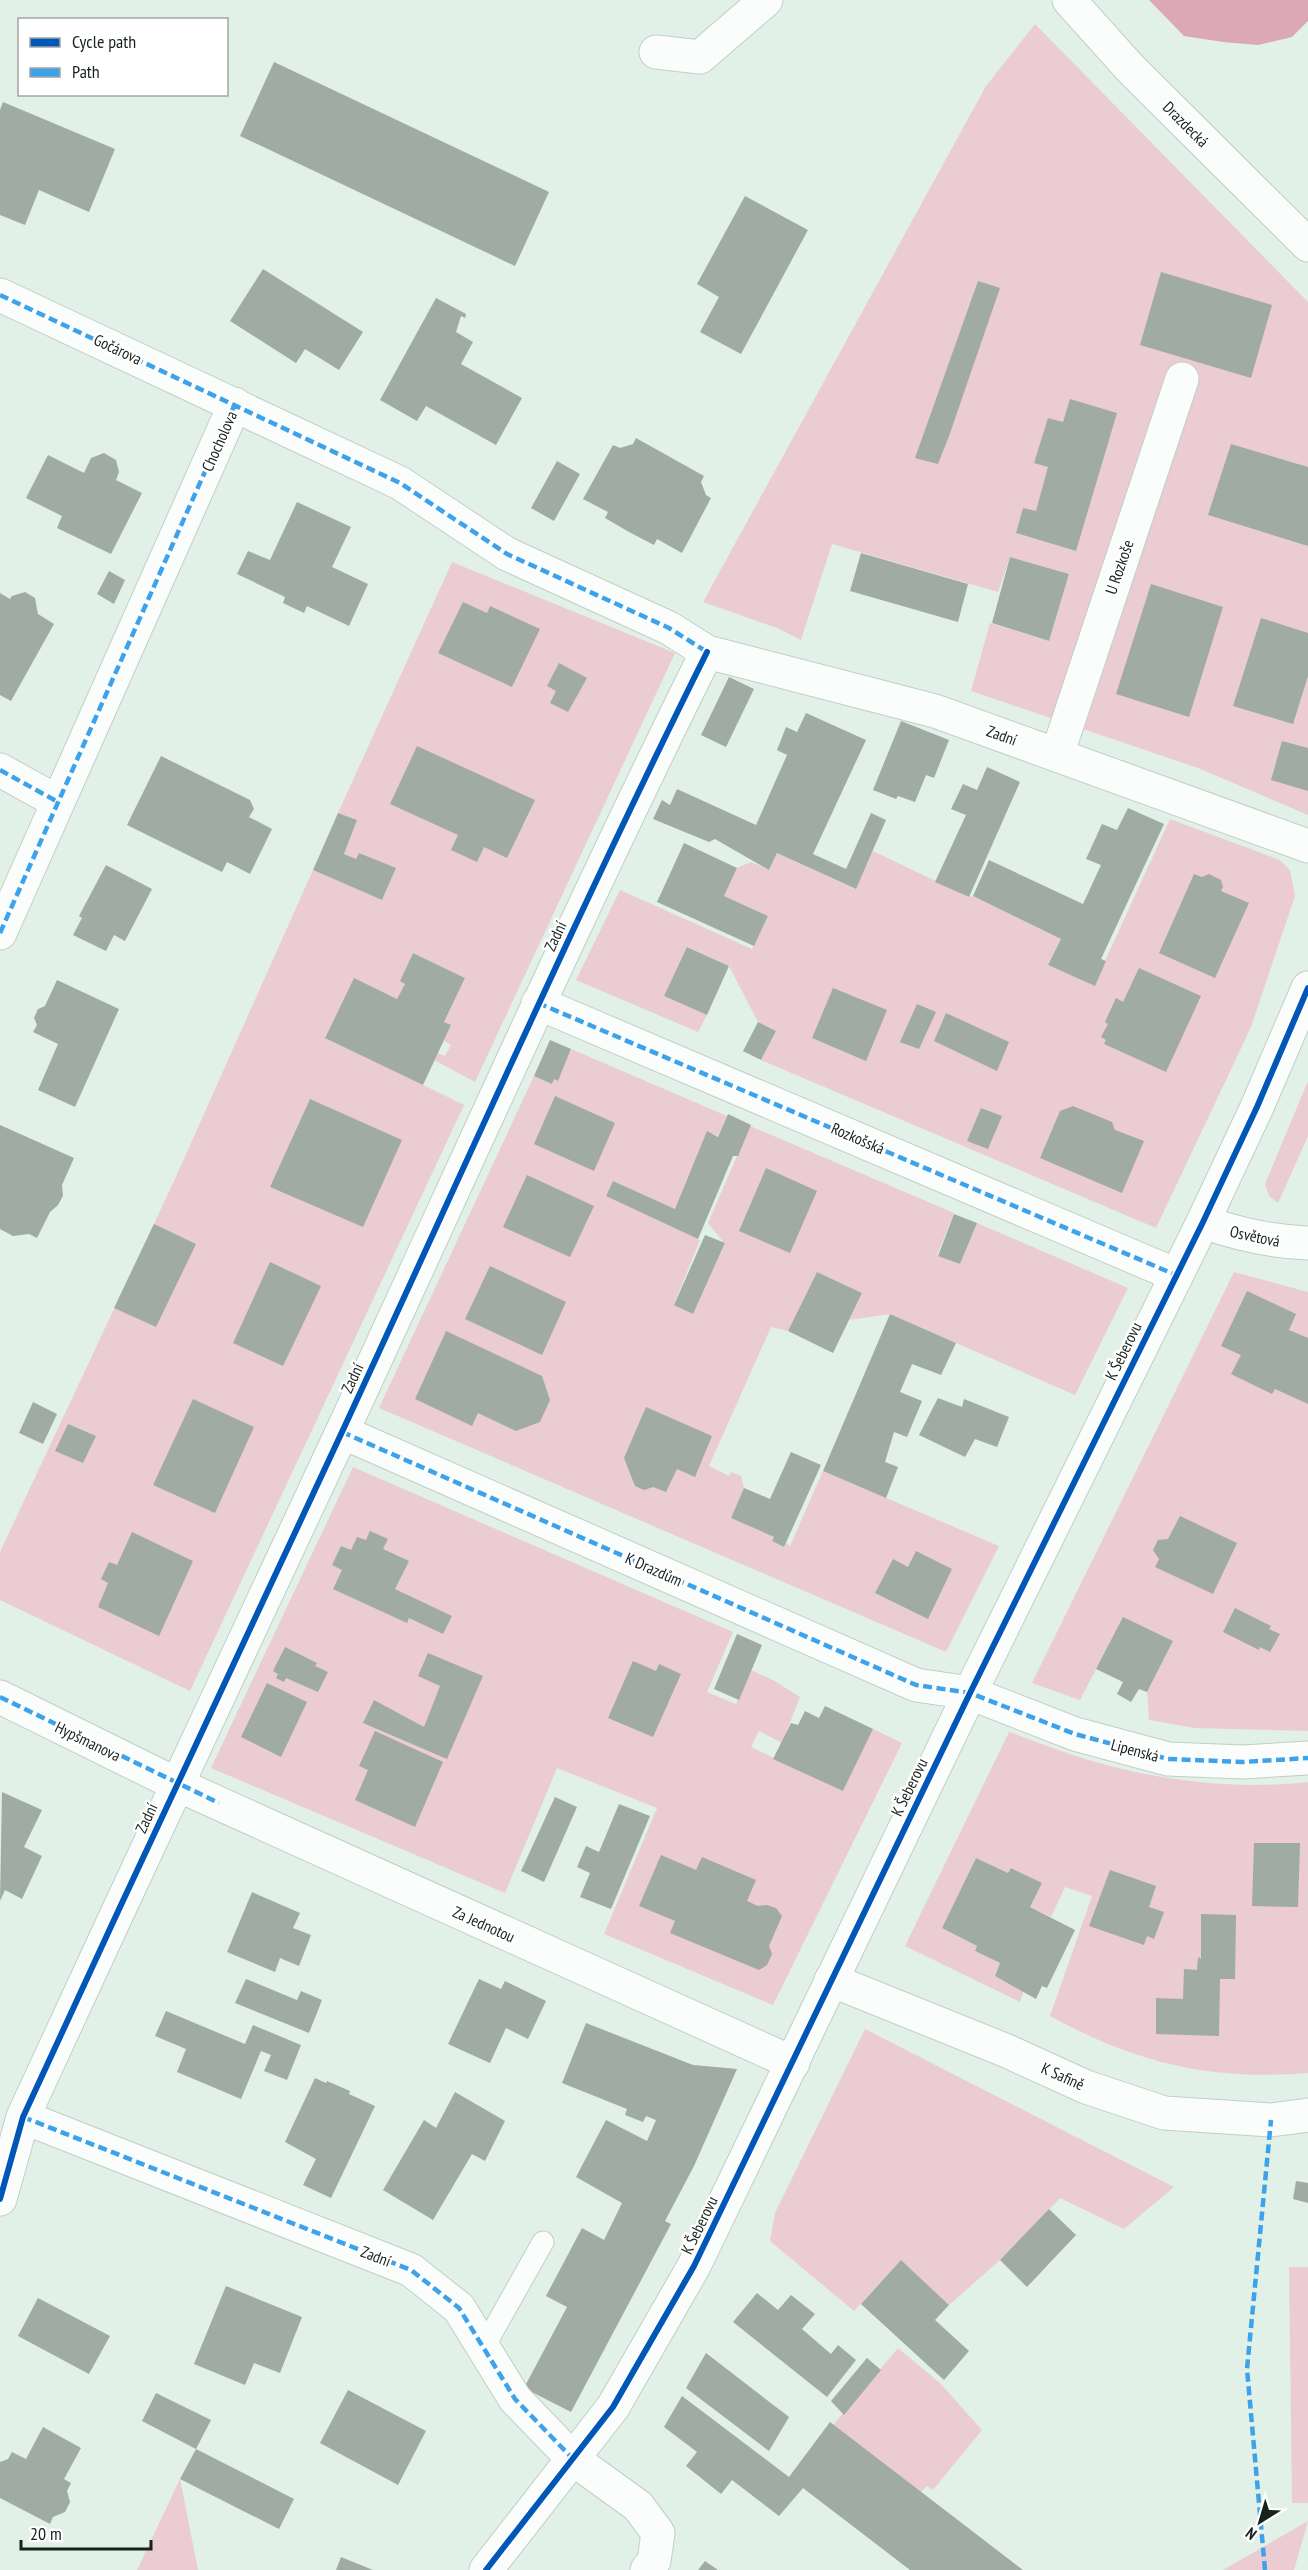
<svg xmlns="http://www.w3.org/2000/svg" width="1308" height="2570" viewBox="0 0 1308 2570" font-family="'PT Sans Narrow',sans-serif">
  <style>
    .green { fill: #ebccd3; fill-rule: evenodd }
    .water { fill: #dca8b8 }
    .building { fill: #9faba4 }
    .lines { fill: none; stroke-linecap: round; stroke-linejoin: round }
    .service-casing { stroke: #c2cec7; stroke-width: 23 }
    .minor-casing { stroke: #c2cec7; stroke-width: 35 }
    .tertiary-casing { stroke: #c2cec7; stroke-width: 35 }
    .service { stroke: #fafdfb; stroke-width: 21 }
    .minor { stroke: #fafdfb; stroke-width: 33 }
    .tertiary { stroke: #fafdfb; stroke-width: 33 }
    .quiet { stroke: #3da2ea; stroke-width: 4.5; stroke-dasharray: 9 4.5; stroke-linecap: butt }
    .cycleway-casing { stroke: #fff; stroke-width: 10 }
    .cycleway { stroke: #0057b8; stroke-width: 6 }
    .labels { text-anchor: middle; stroke-width: 5; stroke-linejoin: round; paint-order: stroke }
    .street-label { font-size: 16px; fill: #17221c; stroke: #fff }
  </style>
  <rect width="100%" height="100%" fill="#e1f1e7"/>
  <!-- green -->
  <path class="green" d="M1035 24 1308 302V815L1198 768 971 691 990 623 1049 641 1069 574 1010 557 998 592 832 544 801 640 777 628 703 602 986 86ZM1023 508 1076 551 1016 533Z
    M452 562 675 653 475 1082 434 1060 437 1053 445 1056 451 1045 443 1040 451 1026 444 1022 465 978 413 953 400 981 405 984 397 999 354 979 325 1037 464 1105 190 1691 0 1600V1552L174 1181 313 870 382 900 395 869 359 853 356 859 344 854 357 820 338 813Z
    M1170 819 1280 860 1290 870 1295 896 1251 1027 1156 1228 761 1060 776 1031 758 1022 729 966 688 947 664 996 707 1015 698 1032 576 980 620 890 752 949 768 916 724 896 737 868 751 862 769 870 777 853 855 889 873 851 969 897 973 896 1061 939 1048 965 1094 985Z
    M571 1049 727 1116 718 1136 707 1132 675 1209 613 1181 606 1195 700 1240 674 1304 693 1313 725 1244 708 1223 750 1126 954 1213 937 1255 960 1264 977 1223 1128 1288 1075 1395 890 1314 849 1320 862 1293 817 1272 788 1331 771 1327 709 1466 729 1476 731 1472 741 1476 744 1488 731 1518 774 1537 772 1541 784 1547 786 1543 790 1546 823 1471 999 1546 946 1652 379 1408 534 1076 552 1084 554 1079 558 1081Z
    M1308 1081V1136L1278 1203 1269 1196 1265 1184Z
    M1234 1272 1308 1292V1731L1195 1728 1149 1720 1147 1692 1173 1641 1123 1618 1080 1700 1032 1683Z
    M353 1467 733 1632 707 1692 736 1704 751 1670 773 1680 800 1697 782 1743 759 1731 751 1747 843 1791 873 1729 902 1743 773 2005 604 1934 657 1808 557 1768 505 1893 211 1768Z
    M1009 1732C1037 1742 1064 1753 1092 1761 1161 1781 1237 1790 1308 1782V2073C1210 2081 1136 2063 1050 2016L1092 1896 1065 1887 1051 1917 1030 1907 1041 1883 1011 1868 1008 1873 976 1858 942 1928 977 1946 975 1951 1000 1963 995 1976 1024 1990 1020 2002 905 1946Z
    M865 2029 1174 2187 1124 2229 1060 2198 998 2262 949 2305 901 2260 854 2311 770 2241 775 2213Z
    M1289 2267H1308V2503H1292Z
    M898 2348 941 2384 982 2430 933 2490 927 2486 921 2492 833 2425Z
    M180 2479 198 2570H137Z
    M1308 2521 1294 2570H1223Z"/>
  <!-- water -->
  <path class="water" d="M1149 0H1308V21L1292 37 1258 45 1223 42 1184 36Z"/>
  <!-- building -->
  <path class="building" d="M274 62 549 192 515 266 240 136Z
    M3 102 115 149 89 212 39 190 25 225 0 215V110Z
    M745 196 808 230 741 354 700 332 719 297 697 284Z
    M263 269 363 332 339 370 305 349 296 363 230 321Z
    M1161 272 1272 305 1251 378 1140 345Z
    M978 281 1000 288 949 436 938 464 915 458Z
    M436 298 466 314 465 318 461 316 456 332 473 342 461 364 522 398 496 445 426 406 417 421 380 400Z
    M1070 399 1117 413 1076 551 1016 533 1023 508 1036 511 1048 467 1034 463 1048 418 1063 422Z
    M636 438 704 476 701 482 706 495 711 498 682 553 657 539 654 545 629 532 605 518 608 512 583 499 613 445 620 448 633 444Z
    M1231 444 1308 467V546L1208 515Z
    M104 453 116 460 119 472 116 480 142 493 111 554 57 528 62 516 26 498 48 455 84 473 91 458Z
    M557 461 580 474 554 521 531 508Z
    M297 502 351 527 332 567 368 584 349 626 307 606 304 613 283 603 285 597 237 574 248 551 270 560Z
    M861 553 968 584 958 622 850 591Z
    M1010 557 1069 574 1049 641 992 623Z
    M109 571 125 580 114 604 97 594Z
    M1151 584 1223 607 1189 717 1116 694Z
    M25 592 35 598 38 614 54 624 11 701 0 695V593L10 599 12 596Z
    M463 602 487 613 490 606 540 629 512 687 438 653Z
    M1261 618 1308 633V676L1293 724 1233 706Z
    M559 663 587 678 568 712 550 703 556 691 547 686Z
    M729 677 754 689 726 747 701 735Z
    M806 713 866 740 813 854 846 869 871 813 886 820 856 889 777 853 769 870 715 839 709 842 653 819 662 800 670 805 677 789 756 825 787 755 777 750 786 727 797 732Z
    M901 721 949 740 934 778 926 775 915 802 898 796 896 799 873 790Z
    M1282 741 1308 748V791L1271 780Z
    M417 746 535 800 507 858 484 847 477 862 451 850 458 835 390 804Z
    M161 756 250 800 254 809 249 817 272 829 250 874 227 862 222 872 127 825Z
    M987 767 1020 782 969 897 935 882 966 815 951 809 963 784 977 790Z
    M1128 808 1164 824 1101 959 1106 961 1095 986 1048 965 1061 939 973 896 989 860 1083 904 1101 865 1086 859 1102 824 1117 830Z
    M338 813 357 820 344 854 356 859 359 853 396 868 382 900 313 870Z
    M684 843 737 868 724 896 768 916 754 946 657 902Z
    M106 865 152 889 125 941 114 935 106 951 73 935 82 918 79 916Z
    M1194 874 1202 877 1209 874 1221 880 1223 887 1221 891 1249 903 1215 978 1159 953Z
    M687 947 729 966 707 1015 664 996Z
    M413 953 465 978 444 1022 451 1025 423 1085 325 1038 354 978 397 999 405 984 400 981Z
    M1139 968 1201 996 1166 1072 1104 1044 1106 1040 1101 1037 1108 1024 1105 1022 1116 998 1123 1002Z
    M57 980 119 1009 75 1107 38 1090 58 1044 33 1032 37 1025 34 1018 38 1009 45 1006Z
    M833 988 887 1010 866 1061 812 1038Z
    M917 1004 936 1012 919 1049 900 1042Z
    M946 1013 1009 1042 997 1071 934 1041Z
    M758 1022 776 1031 761 1060 743 1051Z
    M550 1040 571 1049 558 1081 554 1079 552 1084 534 1076Z
    M555 1096 615 1123 594 1171 534 1144Z
    M310 1099 402 1140 363 1227 270 1187Z
    M1073 1106 1112 1122 1115 1130 1144 1141 1122 1193 1040 1158 1060 1111Z
    M981 1108 1002 1116 988 1149 967 1141Z
    M728 1114 751 1125 738 1156H733L698 1239 606 1196 613 1181 675 1209 707 1131 718 1137Z
    M0 1125 74 1158 62 1185 63 1196 58 1205 50 1212 37 1238 29 1234 13 1236 0 1229Z
    M766 1168 817 1191 790 1253 739 1231Z
    M527 1175 594 1206 570 1257 503 1227Z
    M954 1214 977 1223 960 1264 938 1256Z
    M154 1224 196 1244 156 1327 114 1308Z
    M705 1235 725 1243 693 1314 674 1305Z
    M270 1262 321 1286 283 1366 233 1343Z
    M490 1266 566 1302 542 1355 465 1319Z
    M817 1272 862 1293 833 1353 788 1331Z
    M1247 1291 1296 1314 1289 1330 1308 1338V1404L1275 1389 1272 1394 1231 1374 1241 1355 1221 1346Z
    M890 1314 956 1343 941 1375 912 1364 900 1392 922 1401 907 1437 894 1432 885 1462 898 1467 886 1498 823 1471Z
    M446 1331 542 1376 550 1400 540 1422 516 1431 478 1413 472 1426 415 1399Z
    M938 1398 962 1407 964 1399 1009 1417 997 1447 975 1439 965 1457 919 1435Z
    M193 1399 254 1427 215 1513 153 1485Z
    M33 1402 57 1414 43 1444 19 1433Z
    M646 1407 712 1436 695 1477 677 1469 666 1492 653 1487 644 1490 635 1486 624 1458Z
    M68 1424 96 1436 83 1463 55 1451Z
    M791 1452 821 1465 784 1547 772 1541 774 1537 731 1518 744 1488 770 1499Z
    M1180 1516 1237 1543 1213 1594 1155 1567 1159 1559 1153 1550 1158 1540 1168 1539Z
    M370 1531 388 1539 383 1549 409 1561 395 1589 452 1616 443 1634 409 1618 407 1623 333 1589 342 1570 332 1565 341 1546 351 1550 357 1537 366 1540Z
    M132 1532 193 1561 159 1636 98 1607 108 1583 101 1579 109 1562 117 1565Z
    M916 1551 952 1569 928 1619 875 1593 893 1559 908 1567Z
    M1235 1608 1271 1626 1269 1629 1280 1634 1270 1652 1260 1647 1259 1650 1223 1632Z
    M1123 1617 1173 1641 1147 1692 1139 1689 1131 1702 1117 1694 1123 1682 1096 1669Z
    M737 1634 762 1645 739 1700 714 1689Z
    M285 1647 317 1663 315 1666 328 1672 318 1692 286 1678 284 1682 276 1678 278 1674 273 1671Z
    M428 1653 483 1676 447 1759 363 1723 374 1700 424 1727 440 1686 418 1676Z
    M633 1661 656 1671 659 1664 681 1674 653 1737 608 1718Z
    M267 1683 307 1702 281 1757 241 1737Z
    M825 1706 873 1729 843 1791 773 1759 791 1723 798 1725 805 1711 819 1718Z
    M375 1731 443 1762 415 1827 355 1800 368 1770 359 1766Z
    M2 1792 42 1810 24 1847 42 1856 22 1899 5 1890 0 1901Z
    M555 1797 577 1807 544 1882 521 1871Z
    M619 1804 650 1816 611 1909 580 1897 590 1873 577 1867 586 1846 599 1852Z
    M1254 1843H1300L1298 1907 1252 1906Z
    M661 1855 696 1870 702 1857 756 1880 747 1901 758 1906 767 1905 776 1908 782 1916 769 1946 772 1954 767 1965 759 1970 670 1933 675 1921 639 1906Z
    M976 1858 1008 1873 1011 1868 1042 1883 1030 1907 1075 1930 1047 1988 1042 1986 1036 1999 995 1976 1000 1963 975 1951 977 1946 942 1928Z
    M1110 1870 1156 1886 1149 1907 1164 1912 1154 1939 1147 1936 1144 1945 1089 1926Z
    M252 1892 300 1913 293 1928 311 1935 299 1966 280 1958 275 1972 227 1952Z
    M1201 1914 1236 1915 1235 1979H1220L1219 2036 1156 2034V1998L1183 1999 1184 1969 1197 1970 1198 1957 1201 1959Z
    M246 1979 297 2000 301 1991 322 2000 309 2033 235 2003Z
    M479 1979 501 1989 505 1981 546 2001 528 2039 506 2028 490 2063 448 2044Z
    M166 2011 245 2044 253 2025 301 2045 287 2080 264 2071 271 2055 261 2051 241 2099 177 2072 186 2049 155 2036Z
    M586 2023 693 2065 737 2069 694 2166 665 2221 671 2224 571 2412 524 2388 567 2307 546 2296 582 2228 604 2240 622 2203 576 2177 606 2120 647 2141 656 2120 646 2116 643 2122 625 2115 627 2109 562 2083Z
    M315 2078 326 2083 327 2081 350 2091 349 2094 375 2106 331 2198 303 2185 316 2159 285 2142Z
    M455 2092 505 2121 485 2161 472 2154 433 2220 383 2190 424 2120 436 2128Z
    M1296 2181 1308 2183V2203L1293 2199Z
    M1049 2209 1076 2235 1027 2287 1000 2260Z
    M901 2260 949 2305 935 2320 969 2351 944 2380 861 2304Z
    M226 2286 302 2317 280 2373 254 2363 245 2385 194 2364Z
    M757 2293 778 2310 791 2295 815 2314 802 2329 831 2354 838 2345 856 2360 827 2397 733 2322Z
    M38 2298 110 2336 89 2374 18 2336Z
    M706 2353 789 2417 769 2451 686 2388Z
    M867 2358 881 2370 844 2415 831 2401Z
    M348 2390 426 2431 398 2485 320 2443Z
    M156 2393 211 2420 196 2449 142 2421Z
    M682 2396 789 2477 830 2422 1023 2570H910L803 2488 779 2516 732 2480 721 2494 686 2466 697 2452 664 2427Z
    M43 2427 81 2448 64 2479 71 2483 67 2491 70 2502 65 2512 53 2517 50 2524 0 2498V2462L8 2459 12 2452 26 2459Z
    M196 2449 294 2499 279 2529 180 2479Z
    M341 2557 373 2570H336Z
    M705 2561 718 2570H698Z"/>
  <g class="lines">
    <defs>
      <path id="service" d="M484 2347 543 2242"/>
      <path id="minor" d="M1069 0 1130 68 1308 245
        M656 52 700 57 766 0
        M0 295 400 483 507 554 669 628 707 652 935 711 1308 846
        M1057 755 1182 379
        M0 770 58 802
        M0 933 235 404
        M538 1003 1176 1275
        M1203 1222C1238 1234 1271 1242 1308 1243
        M342 1432 916 1685 970 1693 1075 1734 1168 1759 1243 1762 1308 1758
        M0 1697 176 1784 793 2063
        M831 1980 1007 2051 1086 2087 1164 2113 1271 2120 1308 2115
        M23 2117 411 2270 459 2308 515 2399 573 2459 638 2506 658 2533 654 2561 647 2570
        M0 2199 23 2117C128 1888 236 1660 342 1432 463 1171 579 909 707 652"/>
      <path id="tertiary" d="M486 2570 613 2407 694 2266 970 1693 1203 1222 1257 1107 1308 988"/>
    </defs>
    <!-- service casing -->
    <use href="#service" class="service-casing"/>
    <!-- minor casing -->
    <use href="#minor" class="minor-casing"/>
    <!-- tertiary casing -->
    <use href="#tertiary" class="tertiary-casing"/>
    <!-- service -->
    <use href="#service" class="service"/>
    <!-- minor -->
    <use href="#minor" class="minor"/>
    <!-- tertiary -->
    <use href="#tertiary" class="tertiary"/>
    <!-- quiet -->
    <path class="quiet" d="M0 295 400 483 507 554 669 628 707 652 705 655
      M0 770 58 802
      M0 933 235 404
      M538 1003 1176 1275
      M342 1432 916 1685 970 1693 1075 1734 1168 1759 1243 1762 1308 1758
      M0 1697 219 1803
      M23 2117 411 2270 459 2308 515 2399 573 2459
      M1265 2570 1247 2369 1271 2120"/>
    <defs>
      <path id="cycleway" d="M0 2199 23 2117C128 1888 236 1660 342 1432 463 1171 579 909 707 652
        M486 2570 613 2407 694 2266 970 1693 1203 1222 1257 1107 1308 988"/>
    </defs>
    <!-- cycleway casing -->
    <use href="#cycleway" class="cycleway-casing"/>
    <!-- cycleway -->
    <use href="#cycleway" class="cycleway"/>
  </g>
  <g class="labels">
    <!-- street labels -->
    <g class="street-label">
      <text transform="translate(1186 124) rotate(45)" y="6">Drazdecká</text>
      <text transform="translate(118 349) rotate(25)" y="6">Gočárova</text>
      <text transform="translate(219 441) rotate(-66)" y="6">Chocholova</text>
      <text transform="translate(1119 567) rotate(-71)" y="6">U Rozkoše</text>
      <text transform="translate(1002 735) rotate(20)" y="6">Zadní</text>
      <text transform="translate(555 936) rotate(-65)" y="6">Zadní</text>
      <text transform="translate(858 1138) rotate(23)" y="6">Rozkošská</text>
      <text transform="translate(1255 1236) rotate(12)" y="6">Osvětová</text>
      <text transform="translate(1123 1351) rotate(-64)" y="6">K Šeberovu</text>
      <text transform="translate(352 1378) rotate(-65)" y="6">Zadní</text>
      <text transform="translate(654 1569) rotate(24)" y="6">K Drazdům</text>
      <text transform="translate(88 1741) rotate(26)" y="6">Hypšmanova</text>
      <text transform="translate(1135 1750) rotate(15)" y="6">Lipenská</text>
      <text transform="translate(909 1787) rotate(-64)" y="6">K Šeberovu</text>
      <text transform="translate(146 1818) rotate(-65)" y="6">Zadní</text>
      <text transform="translate(484 1924) rotate(24)" y="6">Za Jednotou</text>
      <text transform="translate(1063 2076) rotate(24)" y="6">K Safině</text>
      <text transform="translate(699 2225) rotate(-64)" y="6">K Šeberovu</text>
      <text transform="translate(376 2256) rotate(21)" y="6">Zadní</text>
    </g>
  </g>
  <!-- legend -->
  <rect x="18" y="18" width="210" height="78" fill="#ffffff" stroke="#a2a7a4" stroke-width="1.5"/>
  <rect x="30" y="38" width="30" height="9" fill="#0057b8" stroke="#a2a7a4" stroke-width="1.5"/>
  <text x="72" y="48" font-size="18" fill="#17221c">Cycle path</text>
  <rect x="30" y="68" width="30" height="9" fill="#3da2ea" stroke="#a2a7a4" stroke-width="1.5"/>
  <text x="72" y="78" font-size="18" fill="#17221c">Path</text>
  <!-- north arrow -->
  <g transform="translate(1260 2522) rotate(217)" stroke="#ffffff" stroke-width="4.5" paint-order="stroke">
  <path d="M0-4.5L10 22L0 15L-10 22Z" fill="#17221c"/>
  <text y="-9" font-size="16" font-weight="bold" text-anchor="middle" fill="#17221c">N</text>
  </g>
  <!-- scale -->
  <path d="M21 2540v9h130v-9" fill="none" stroke="#17221c" stroke-width="3"/>
  <text x="30" y="2540" font-size="18" fill="#17221c" stroke="#ffffff" stroke-width="4.5" paint-order="stroke">20 m</text>
</svg>
